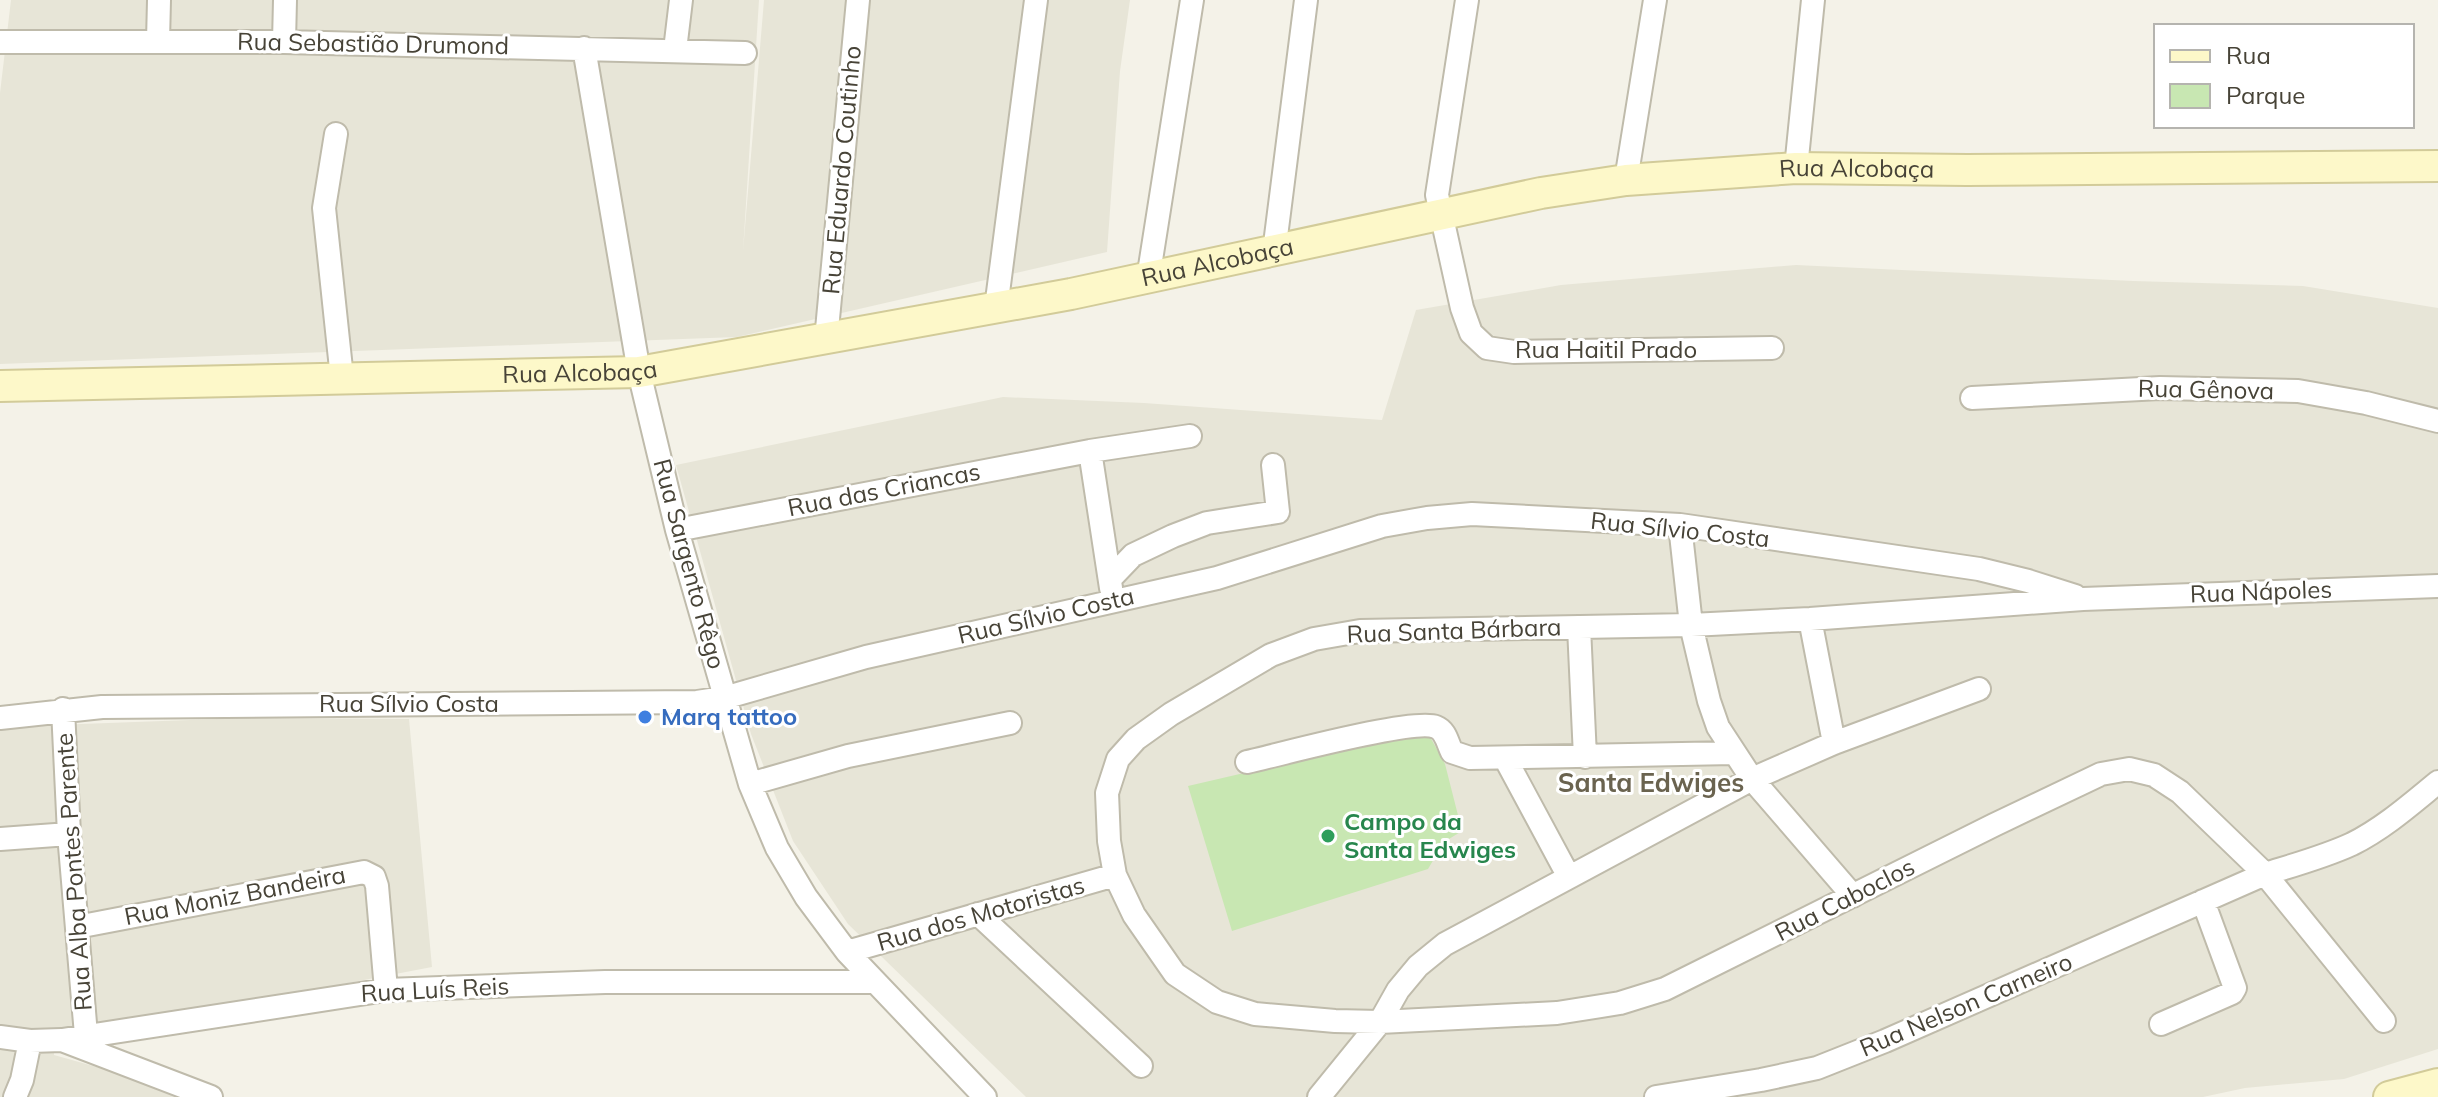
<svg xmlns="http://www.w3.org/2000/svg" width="2438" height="1097" viewBox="0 0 2438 1097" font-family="Mulish,sans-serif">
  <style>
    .residential { fill: #e7e5d7 }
    .green { fill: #c8e7b2 }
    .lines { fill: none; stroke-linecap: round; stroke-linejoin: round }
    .street-casing { stroke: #bfbbab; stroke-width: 26 }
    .secondary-casing { stroke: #d2cb99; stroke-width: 34 }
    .street { stroke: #fff; stroke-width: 22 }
    .secondary { stroke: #fdf8c9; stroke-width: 30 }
    .shop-dot { fill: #3f7fe0; stroke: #fff; stroke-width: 3 }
    .leisure-dot { fill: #2e9e5b; stroke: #fff; stroke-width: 3 }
    .labels { text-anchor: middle; stroke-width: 6; stroke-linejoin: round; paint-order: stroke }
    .street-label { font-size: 24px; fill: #474337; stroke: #fff }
    .shop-label { font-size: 24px; font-weight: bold; fill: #366cbe; stroke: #fff; text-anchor: start }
    .leisure-label { font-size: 24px; font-weight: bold; fill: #27864d; stroke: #fff; text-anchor: start }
    .neighbourhood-label { font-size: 26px; font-weight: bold; fill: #6a634f; stroke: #fff }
  </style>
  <rect width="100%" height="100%" fill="#f4f2e8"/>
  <!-- residential -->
  <path class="residential" d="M11 0H759L743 251 764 0H1130L1120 71 1107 252 737 337 0 364V93Z
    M1796 265 2133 281 2303 286 2438 308V1049L2344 1079 2245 1088 2203 1097H1026L848 924 793 841 751 734 676 465 1003 397 1144 403 1382 420 1416 310 1561 285Z
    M244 718 409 719 432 967 275 997 55 1033 54 1055 161 1085 188 1097H0V730L54 725Z"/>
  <!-- green -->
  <path class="green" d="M1429 735 1445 764 1462 831 1444 842 1428 869 1232 931 1188 786 1387 740Z"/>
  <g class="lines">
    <defs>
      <path id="street" d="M1467 0 1437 195 1462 308 1471 333 1487 348 1514 352 1772 348
        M158 41 159 0
        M0 42H284L745 53
        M284 42 285 0
        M584 48 639 372 677 530 750 784 777 848 806 897 847 952 985 1097
        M675 50 681 0
        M336 134 324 208 342 378
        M1796 168 1813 0
        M1626 180 1655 0
        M1274 252 1306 0
        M1148 279 1192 0
        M996 308 1036 0
        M826 340 858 0
        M1972 398 2160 388 2298 391 2366 403 2438 421
        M1090 451 1111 588
        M1680 525 1691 625 1709 701 1718 727 1752 779 1853 896
        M677 530 1090 451 1190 436
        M1110 579 1133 555 1173 536 1207 523 1278 512 1273 465
        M1810 619 1834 743
        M1579 627 1585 757
        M63 709 69 834 86 1035
        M0 718 102 707 697 702 724 698 866 657 1217 578 1382 526 1427 518 1472 514 1680 525 1979 569 2028 581 2075 596
        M1505 758 1569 877
        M1247 762C1279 755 1413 718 1436 727 1446 731 1447 742 1452 752L1470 758 1734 753
        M750 784 848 756 1010 723
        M0 839 69 834
        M978 914 1141 1066
        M77 927 364 872 374 877 377 886 386 990
        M847 952 1115 875
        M2384 1021 2265 874 2180 792 2154 775 2129 769 2101 774 1994 825 1665 989 1620 1003 1557 1013 1380 1022 1335 1021 1255 1014 1217 1002 1175 974 1134 915 1115 875 1109 841 1107 793 1118 759 1136 739 1171 714 1271 655 1314 639 1360 631 1691 625 1810 619 2083 599 2438 586
        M2161 1024 2232 993 2235 988 2203 901
        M0 1037 30 1041 62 1040 386 990 605 982H873
        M62 1040 211 1097
        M15 1097 22 1080 30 1041
        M1319 1097 1380 1022 1398 990 1418 966 1445 944 1752 779 1834 743 1979 689
        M1656 1097 1761 1080 1817 1068 1885 1041 2265 874C2294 865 2324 857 2352 844 2384 828 2411 804 2438 782"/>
      <g id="secondary">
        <path id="s1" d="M0 386 639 372 1071 294 1541 193 1626 180 1796 168 1967 170 2438 166"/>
        <path d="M2389 1097 2438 1084"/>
      </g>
    </defs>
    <!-- street casing -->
    <use href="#street" class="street-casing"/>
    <!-- secondary casing -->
    <use href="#secondary" class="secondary-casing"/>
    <!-- street -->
    <use href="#street" class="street"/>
    <!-- secondary -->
    <use href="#secondary" class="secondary"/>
  </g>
  <!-- markers -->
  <circle class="shop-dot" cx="645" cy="717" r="8"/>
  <circle class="leisure-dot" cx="1328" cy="836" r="8"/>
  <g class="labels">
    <!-- street labels -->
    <g class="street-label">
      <text transform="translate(373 44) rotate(1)" y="8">Rua Sebastião Drumond</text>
      <text transform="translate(842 170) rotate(-85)" y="8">Rua Eduardo Coutinho</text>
      <text dy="8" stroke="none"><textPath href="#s1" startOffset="1876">Rua Alcobaça</textPath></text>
      <text dy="8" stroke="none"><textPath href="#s1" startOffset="1228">Rua Alcobaça</textPath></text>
      <text x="1606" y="358">Rua Haitil Prado</text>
      <text dy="8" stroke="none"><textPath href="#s1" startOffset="580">Rua Alcobaça</textPath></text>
      <text transform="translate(2206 390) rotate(1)" y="8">Rua Gênova</text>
      <text transform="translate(884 490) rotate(-11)" y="8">Rua das Criancas</text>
      <text transform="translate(1680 530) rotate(6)" y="8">Rua Sílvio Costa</text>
      <text transform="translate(689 564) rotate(75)" y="8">Rua Sargento Rêgo</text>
      <text transform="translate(2261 592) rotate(-2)" y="8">Rua Nápoles</text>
      <text transform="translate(1046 616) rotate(-13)" y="8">Rua Sílvio Costa</text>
      <text transform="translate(1454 631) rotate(-2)" y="8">Rua Santa Bárbara</text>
      <text x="409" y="712">Rua Sílvio Costa</text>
      <text transform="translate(74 872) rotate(-94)" y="8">Rua Alba Pontes Parente</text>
      <text transform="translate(235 896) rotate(-11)" y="8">Rua Moniz Bandeira</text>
      <text transform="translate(1845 900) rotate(-27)" y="8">Rua Caboclos</text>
      <text transform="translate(981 914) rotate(-16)" y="8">Rua dos Motoristas</text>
      <text transform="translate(435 990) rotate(-3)" y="8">Rua Luís Reis</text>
      <text transform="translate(1966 1005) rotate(-23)" y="8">Rua Nelson Carneiro</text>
    </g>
    <!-- shop labels -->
    <g class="shop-label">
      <text x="661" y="725">Marq tattoo</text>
    </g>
    <!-- leisure labels -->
    <g class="leisure-label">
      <text x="1344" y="830">Campo da<tspan x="1344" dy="28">Santa Edwiges</tspan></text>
    </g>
    <!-- neighbourhood labels -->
    <g class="neighbourhood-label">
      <text x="1651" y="792">Santa Edwiges</text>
    </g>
  </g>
  <!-- legend -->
  <rect x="2154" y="24" width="260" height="104" fill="#ffffff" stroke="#b5b4af" stroke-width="2"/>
  <rect x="2170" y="50" width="40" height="12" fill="#fdf8c9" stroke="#b5b4af" stroke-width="2"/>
  <text x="2226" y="64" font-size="24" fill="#474337">Rua</text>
  <rect x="2170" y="84" width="40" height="24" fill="#c8e7b2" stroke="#b5b4af" stroke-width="2"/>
  <text x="2226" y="104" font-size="24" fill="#474337">Parque</text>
</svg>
